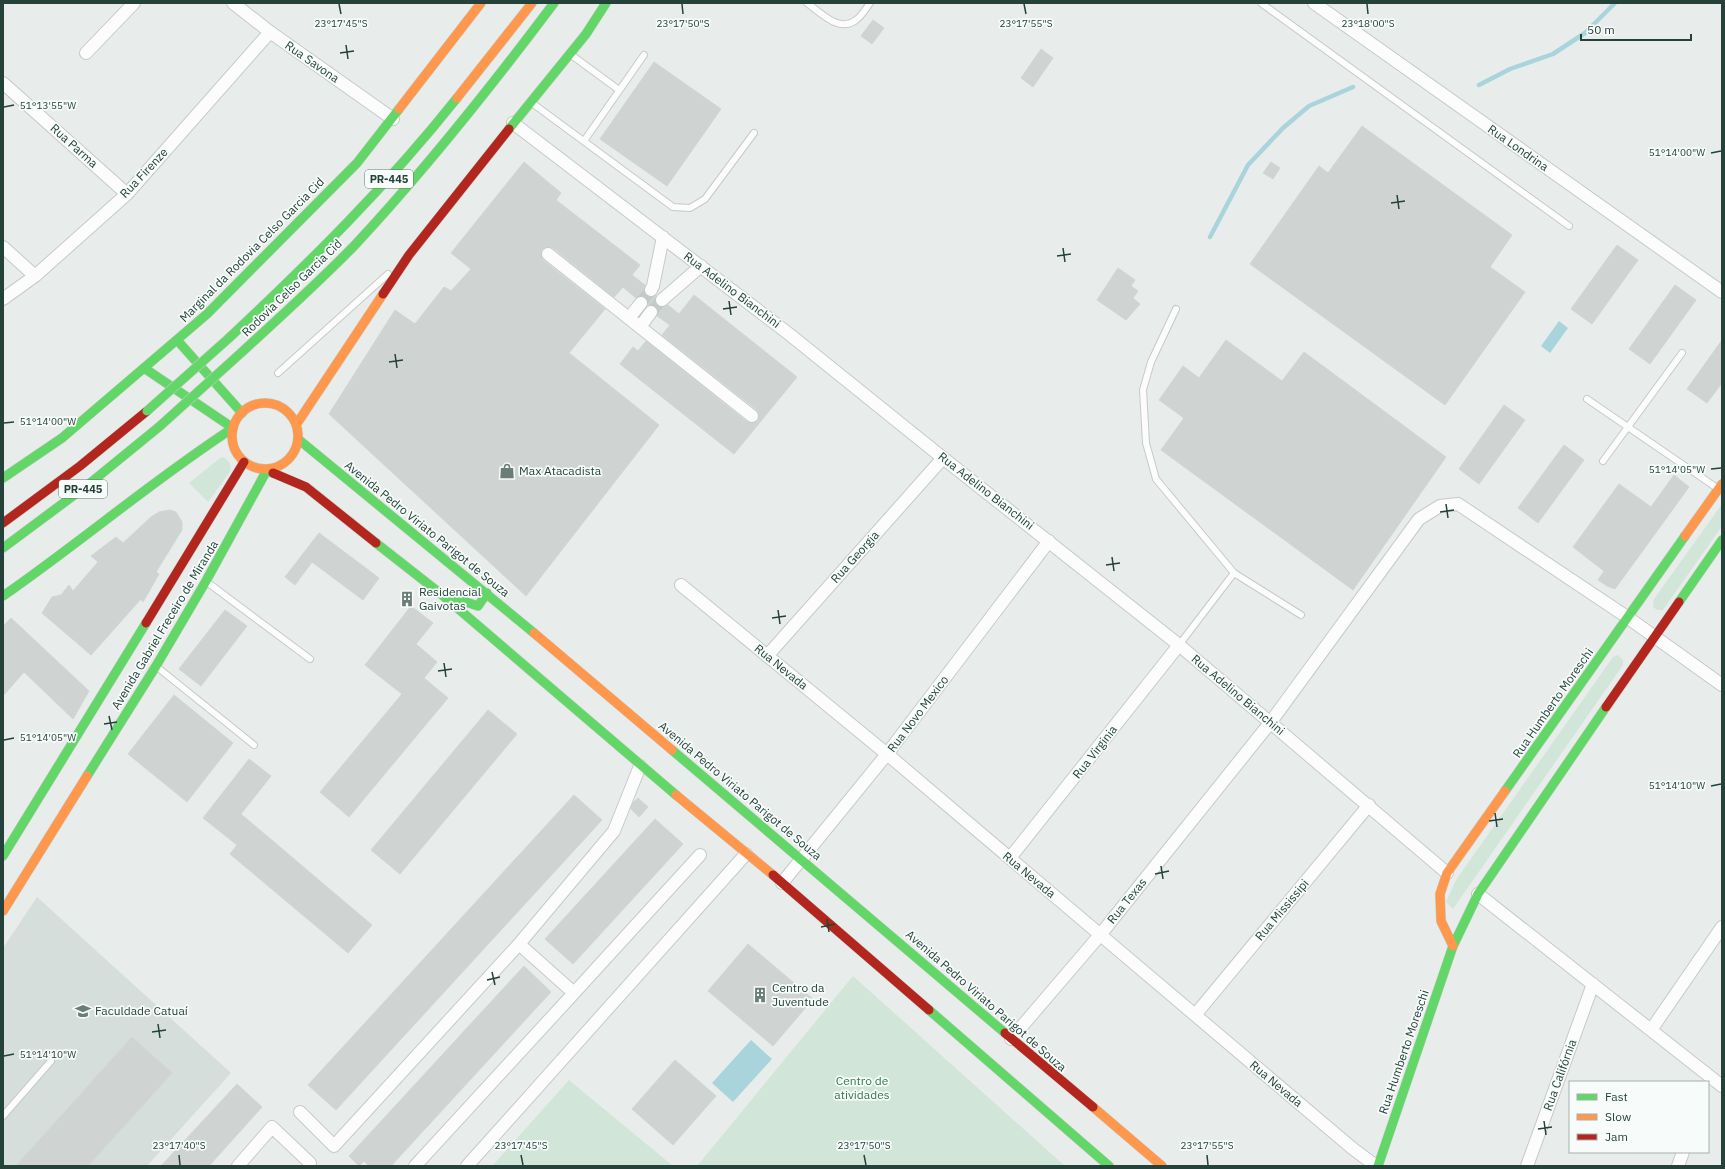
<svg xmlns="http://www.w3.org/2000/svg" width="1725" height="1169" viewBox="0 0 1725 1169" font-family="'IBM Plex Sans',sans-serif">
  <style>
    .built { fill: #d6dedb }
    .green { fill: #d1e6d8 }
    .water { fill: #a9d4db }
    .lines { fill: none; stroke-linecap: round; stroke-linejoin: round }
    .stream { stroke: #a9d4db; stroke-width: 4.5 }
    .building { fill: #cfd4d2; stroke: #d1d6d4 }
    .street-tunnel { stroke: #c1cbc8; stroke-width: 12; stroke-dasharray: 12 6; stroke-linecap: butt }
    .lane-casing { stroke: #c5cac8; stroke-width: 8 }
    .street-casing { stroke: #c5cac8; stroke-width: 14 }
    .fast-casing { stroke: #c3cbc8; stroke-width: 10 }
    .slow-casing { stroke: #c3cbc8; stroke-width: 10 }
    .jam-casing { stroke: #c3cbc8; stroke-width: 10 }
    .lane { stroke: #fcfcfc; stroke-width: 6 }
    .street { stroke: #fcfcfc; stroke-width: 12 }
    .fast { stroke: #63d668; stroke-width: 9 }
    .slow { stroke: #ff974d; stroke-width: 9 }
    .jam { stroke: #b3261e; stroke-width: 9 }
    .fast-bridge-casing { stroke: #c3ccc9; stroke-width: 10; stroke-linecap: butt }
    .fast-bridge { stroke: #63d668; stroke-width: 9 }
    .ticks { fill: none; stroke: #24423a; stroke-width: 1.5 }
    .labels { text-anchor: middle; stroke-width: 3.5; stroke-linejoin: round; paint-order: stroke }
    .shield { fill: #f7fbf9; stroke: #637a73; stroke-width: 1 }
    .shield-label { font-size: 11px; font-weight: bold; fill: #24423a }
    .street-label { font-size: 12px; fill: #24423a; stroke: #f7fbf9 }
    .poi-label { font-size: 12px; fill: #24423a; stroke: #f7fbf9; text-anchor: start }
    .park-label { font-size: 12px; fill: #2d7a4b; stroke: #f7fbf9 }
    .ticks-label { font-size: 10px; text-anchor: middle; fill: #24423a; stroke: #f7fbf9; stroke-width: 3.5; stroke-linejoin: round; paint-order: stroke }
  </style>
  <rect width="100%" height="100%" fill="#e8edeb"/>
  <!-- built -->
  <path class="built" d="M37 897 231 1073 147 1166H3V948Z"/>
  <!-- green -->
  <path class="green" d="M223 457C229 460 232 465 230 472L208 502 189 483 220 458Z
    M1722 504V526L1663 610H1657L1653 607 1654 599Z
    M1618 655 1623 660V665L1453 909 1446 902 1456 880 1613 657Z
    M853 976 1065 1166H697Z
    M569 1080 673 1166H492Z"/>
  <!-- water -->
  <path class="water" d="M1559 321 1568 328 1550 353 1541 346Z
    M751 1040 772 1059 733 1102 712 1083Z"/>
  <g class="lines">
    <!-- stream -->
    <path class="stream" d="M1479 85 1510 69 1553 54 1585 33 1615 3
      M1210 237 1248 165 1283 128 1309 106 1353 87"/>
  </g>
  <!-- building -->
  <path class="building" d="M873 20 884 28 872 44 861 36Z
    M1041 49 1053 58 1033 87 1021 78Z
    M654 62 721 109 667 186 600 139Z
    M1362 126 1512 235 1490 267 1525 292 1445 405 1250 264 1319 166 1328 173Z
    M524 162 561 193 556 200 640 265 632 275 645 285 644 291 647 296 652 297 656 295 655 301 657 305 663 307 668 305 679 314 694 295 797 377 734 454 620 364 633 347 638 351 646 341 747 422 751 423 758 421 759 417 757 410 662 335 670 325 657 316 658 309 652 305H648V301L645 297 642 296 636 298 623 287 614 297 553 248 549 247 542 249 541 253 543 260 605 309 569 353 659 425 526 596 329 414 395 310 415 324 444 287 451 291 471 269 451 253Z
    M1271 162 1280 168 1273 179 1263 173Z
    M1617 245 1638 260 1592 324 1571 309Z
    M1118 268 1135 280 1131 286 1138 291 1133 298 1140 304 1126 320 1097 300Z
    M1675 285 1696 300 1650 364 1629 349Z
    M1226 340 1282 381 1304 352 1446 457 1353 590 1161 450 1184 418 1159 400 1183 366 1199 378Z
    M1722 340V383L1707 403 1687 389Z
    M1504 405 1525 420 1479 484 1459 469Z
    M1564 445 1584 460 1538 523 1518 508Z
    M1674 475 1689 487 1615 589 1607 586 1598 580 1604 571 1573 547 1619 484 1651 507Z
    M170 510 176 512 182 522V530L156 572 159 574 143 602 141 599 91 655 42 613 52 597 61 595 69 585 73 591 98 562 91 556 116 537 123 543 151 517 159 512Z
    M319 533 379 578 363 600 312 562 295 585 285 577Z
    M411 606 433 623 416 644 437 662 424 678 448 698 349 817 320 792 402 694 365 665Z
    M225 610 247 626 201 686 179 669Z
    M11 618 89 691 73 719 24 672 3 696V626Z
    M174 695 233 743 187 802 128 754Z
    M488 710 517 734 400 874 371 850Z
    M249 759 271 776 241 814 372 925 348 953 230 854 237 845 203 818Z
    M574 795 602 820 336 1110 308 1085Z
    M638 798 648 807 639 817 631 809 633 803Z
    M655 819 683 844 573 964 545 939Z
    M748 944 813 999 773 1046 708 991Z
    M524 966 551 992 391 1166H369L364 1161 359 1166 349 1156Z
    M132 1037 172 1073 88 1166H16Z
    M675 1060 716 1096 673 1145 632 1109Z
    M237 1084 262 1107 209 1166H161Z"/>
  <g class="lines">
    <!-- street-tunnel -->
    <path class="street-tunnel" d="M641 303 651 290
      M651 312 662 300"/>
    <defs>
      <path id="lane" d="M807 3C821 13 839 33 856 20 862 16 866 8 870 3
        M1261 3 1569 226
        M570 54 619 90
        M532 103 673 207 690 208 705 199 754 133
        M584 141 644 55
        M1176 309 1151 362 1143 390 1146 443 1156 479 1234 573 1301 615
        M278 373 388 274
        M1587 399 1717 488
        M1603 461 1682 353
        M207 582 310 659
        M1179 645 1234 573
        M157 667 254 745
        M3 1116 51 1061"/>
      <path id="street" d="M233 3 270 32 393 119
        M1314 3 1722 292
        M86 53 134 3
        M3 83 127 194
        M513 123 789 334 943 458 1179 645 1447 873
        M3 247 35 276
        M548 254 752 416
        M651 290 653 286 663 237
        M3 299 35 276 127 194 270 32
        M662 300 701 266
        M629 318 641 303
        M640 327 651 312
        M681 585 887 754 1352 1148 1376 1166
        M767 656 943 458
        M1010 858 1179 645
        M782 883 887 754 1049 541
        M1478 894 1722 1086
        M519 944 574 993
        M1195 1015 1369 805
        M1651 1030 1722 927
        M1011 1039 1100 935 1270 723 1419 519 1440 506 1458 504 1627 617 1722 685
        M300 1112 334 1146 519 944 614 831 640 766
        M238 1166 272 1127 310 1163
        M415 1166 574 993 700 855
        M467 1166 746 854
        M1527 1166 1593 984
        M1678 1166 1683 1152"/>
      <path id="fast" d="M509 129 586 34 606 3
        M229 338C311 261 387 186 457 98
        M177 340 242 413
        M242 352C280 317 318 283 354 246 426 169 491 87 554 3
        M298 439 534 633
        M3 478 62 438 207 314 357 163 399 109
        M376 543 441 594 676 795
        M3 548 89 484 160 426
        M3 596C81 542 153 480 233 428L144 368
        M448 596 478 606 487 593
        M1679 602 1722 540
        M672 750 1005 1033
        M87 776 156 666 206 581 267 470 273 473
        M1505 791 1685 536
        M3 856 146 623
        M929 1010 1109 1166
        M1378 1166 1453 946 1478 894 1606 707"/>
      <path id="slow" d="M457 98 532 3
        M399 109 481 3
        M232 436a33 33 0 1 1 66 0a33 33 0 1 1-66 0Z
        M296 425 383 294
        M1685 536 1722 484
        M534 633 672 750
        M676 795 773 875
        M3 911 87 776
        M1453 946 1441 921 1440 894 1447 873 1505 791
        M1093 1107 1162 1166"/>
      <path id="jam" d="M383 294 409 255 509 129
        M273 473 306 487 376 543
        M3 523 80 466 147 411
        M146 623 244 462
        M1606 707 1679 602
        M773 875 929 1010
        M1005 1033 1093 1107"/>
    </defs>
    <!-- lane casing -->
    <use href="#lane" class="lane-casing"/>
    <!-- street casing -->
    <use href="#street" class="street-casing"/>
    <!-- fast casing -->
    <use href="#fast" class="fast-casing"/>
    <!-- slow casing -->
    <use href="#slow" class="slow-casing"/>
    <!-- jam casing -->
    <use href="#jam" class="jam-casing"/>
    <!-- lane -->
    <use href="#lane" class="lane"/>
    <!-- street -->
    <use href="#street" class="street"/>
    <!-- fast -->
    <use href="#fast" class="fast"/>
    <!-- slow -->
    <use href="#slow" class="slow"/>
    <!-- jam -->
    <use href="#jam" class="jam"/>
    <defs>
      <path id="fast-bridge" d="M147 411 229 338
        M160 426 242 352"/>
    </defs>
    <!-- fast-bridge casing -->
    <use href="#fast-bridge" class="fast-bridge-casing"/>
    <!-- fast-bridge -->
    <use href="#fast-bridge" class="fast-bridge"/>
  </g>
  <!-- ticks -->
  <path class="ticks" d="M339 4 341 14M682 4 683 14M1024 4 1026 14M1367 4 1368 14M346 45 348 59M340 53 354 51M4 107 14 105M1711 153 1721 151M1397 195 1399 209M1391 203 1405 201M1063 248 1065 262M1057 256 1071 254M729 301 731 315M723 309 737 307M395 354 397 368M389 362 403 360M4 423 14 422M1711 469 1721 468M1446 504 1448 518M1440 512 1454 510M1112 557 1114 571M1106 565 1120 563M778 610 780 624M772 618 786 616M444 663 446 677M438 671 452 669M109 716 112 730M104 724 117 722M4 740 14 738M1711 786 1721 784M1495 813 1497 827M1489 821 1503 819M1161 866 1163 879M1155 874 1169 871M827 919 829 932M821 927 835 924M492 972 495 985M487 980 500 977M158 1024 160 1038M152 1032 166 1030M4 1056 14 1054M1544 1121 1546 1135M1538 1129 1552 1127M179 1155 180 1165M521 1155 523 1165M864 1155 866 1165M1207 1155 1208 1165"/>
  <!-- icons -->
  <defs>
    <symbol id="shop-bare" viewBox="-9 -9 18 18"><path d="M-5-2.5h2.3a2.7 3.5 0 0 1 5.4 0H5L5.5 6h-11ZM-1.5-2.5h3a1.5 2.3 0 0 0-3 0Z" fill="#697e78" stroke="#f7fbf9" stroke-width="2.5" paint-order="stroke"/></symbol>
    <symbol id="building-bare" viewBox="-9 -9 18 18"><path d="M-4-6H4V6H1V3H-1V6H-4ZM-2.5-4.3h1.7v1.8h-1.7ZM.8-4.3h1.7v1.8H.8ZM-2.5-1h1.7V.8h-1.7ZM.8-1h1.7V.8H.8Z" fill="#697e78" stroke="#f7fbf9" stroke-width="2.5" paint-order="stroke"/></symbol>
    <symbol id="university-bare" viewBox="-9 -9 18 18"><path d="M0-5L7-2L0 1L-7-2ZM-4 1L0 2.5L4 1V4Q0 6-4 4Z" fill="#697e78" stroke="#f7fbf9" stroke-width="2.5" paint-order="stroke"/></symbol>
  </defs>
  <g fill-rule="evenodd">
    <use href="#shop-bare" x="496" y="460" width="22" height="22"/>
    <use href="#building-bare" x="396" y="588" width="22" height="22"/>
    <use href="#building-bare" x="749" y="984" width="22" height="22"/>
    <use href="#university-bare" x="72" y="1000" width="22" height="22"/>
  </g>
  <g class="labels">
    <!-- shield labels -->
    <g class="shield">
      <rect x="365" y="170" width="48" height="18" rx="3"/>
      <rect x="59" y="480" width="48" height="18" rx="3"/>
    </g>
    <g class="shield-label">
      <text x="389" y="183">PR-445</text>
      <text x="83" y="493">PR-445</text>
    </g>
    <!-- street labels -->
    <g class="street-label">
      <text transform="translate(312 62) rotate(35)" y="4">Rua Savona</text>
      <text transform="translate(74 146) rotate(42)" y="4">Rua Parma</text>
      <text transform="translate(1518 148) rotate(35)" y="4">Rua Londrina</text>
      <text transform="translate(144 173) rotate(-47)" y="4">Rua Firenze</text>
      <text transform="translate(252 250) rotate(-45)" y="4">Marginal da Rodovia Celso Garcia Cid</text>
      <text transform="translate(292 288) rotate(-44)" y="4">Rodovia Celso Garcia Cid</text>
      <text transform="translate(732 290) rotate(37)" y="4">Rua Adelino Bianchini</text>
      <text transform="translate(986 491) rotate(38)" y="4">Rua Adelino Bianchini</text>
      <text transform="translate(427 529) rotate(39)" y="4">Avenida Pedro Viriato Parigot de Souza</text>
      <text transform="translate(855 557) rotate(-48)" y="4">Rua Georgia</text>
      <text transform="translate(165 625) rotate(-59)" y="4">Avenida Gabriel Freceiro de Miranda</text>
      <text transform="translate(781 667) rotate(39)" y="4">Rua Nevada</text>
      <text transform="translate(1238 695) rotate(40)" y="4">Rua Adelino Bianchini</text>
      <text transform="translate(1553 703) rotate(-55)" y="4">Rua Humberto Moreschi</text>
      <text transform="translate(918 714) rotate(-53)" y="4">Rua Novo Mexico</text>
      <text transform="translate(1095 752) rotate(-52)" y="4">Rua Virginia</text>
      <text transform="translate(740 791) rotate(40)" y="4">Avenida Pedro Viriato Parigot de Souza</text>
      <text transform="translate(1029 875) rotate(40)" y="4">Rua Nevada</text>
      <text transform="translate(1127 901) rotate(-51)" y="4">Rua Texas</text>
      <text transform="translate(1282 910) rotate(-50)" y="4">Rua Mississipi</text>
      <text transform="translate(986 1001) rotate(41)" y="4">Avenida Pedro Viriato Parigot de Souza</text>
      <text transform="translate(1404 1052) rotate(-71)" y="4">Rua Humberto Moreschi</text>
      <text transform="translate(1560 1075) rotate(-70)" y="4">Rua Califórnia</text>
      <text transform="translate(1276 1084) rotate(40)" y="4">Rua Nevada</text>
    </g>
    <!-- poi labels -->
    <g class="poi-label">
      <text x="519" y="475">Max Atacadista</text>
      <text x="419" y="596">Residencial<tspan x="419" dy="14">Gaivotas</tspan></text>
      <text x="772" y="992">Centro da<tspan x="772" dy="14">Juventude</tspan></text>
      <text x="95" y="1015">Faculdade Catuaí</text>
    </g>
    <!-- park labels -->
    <g class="park-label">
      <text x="862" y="1085">Centro de<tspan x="862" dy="14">atividades</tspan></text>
    </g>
  </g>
  <g class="ticks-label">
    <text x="341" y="27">23°17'45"S</text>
    <text x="683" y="27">23°17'50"S</text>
    <text x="1026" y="27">23°17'55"S</text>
    <text x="1368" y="27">23°18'00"S</text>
    <text x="48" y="109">51°13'55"W</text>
    <text x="1677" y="156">51°14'00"W</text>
    <text x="48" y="425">51°14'00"W</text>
    <text x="1677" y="473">51°14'05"W</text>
    <text x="48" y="741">51°14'05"W</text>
    <text x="1677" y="789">51°14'10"W</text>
    <text x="48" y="1058">51°14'10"W</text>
    <text x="179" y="1149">23°17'40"S</text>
    <text x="521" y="1149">23°17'45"S</text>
    <text x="864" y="1149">23°17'50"S</text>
    <text x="1207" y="1149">23°17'55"S</text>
  </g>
  <!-- border -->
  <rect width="1725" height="1169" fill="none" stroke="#24423a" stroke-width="8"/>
  <!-- legend -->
  <rect x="1569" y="1081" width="140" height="72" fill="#f7fbf9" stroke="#a3b1ad"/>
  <rect x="1577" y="1094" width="20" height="6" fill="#63d668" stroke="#a3b1ad"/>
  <text x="1605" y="1101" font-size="12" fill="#24423a">Fast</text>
  <rect x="1577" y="1114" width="20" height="6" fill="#ff974d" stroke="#a3b1ad"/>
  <text x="1605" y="1121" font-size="12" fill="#24423a">Slow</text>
  <rect x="1577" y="1134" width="20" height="6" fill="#b3261e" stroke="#a3b1ad"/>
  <text x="1605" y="1141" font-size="12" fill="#24423a">Jam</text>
  <!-- scale -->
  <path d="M1581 34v6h110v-6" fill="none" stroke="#24423a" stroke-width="2"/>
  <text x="1587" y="34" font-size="12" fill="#24423a" stroke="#f7fbf9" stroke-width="3" paint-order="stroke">50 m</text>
</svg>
